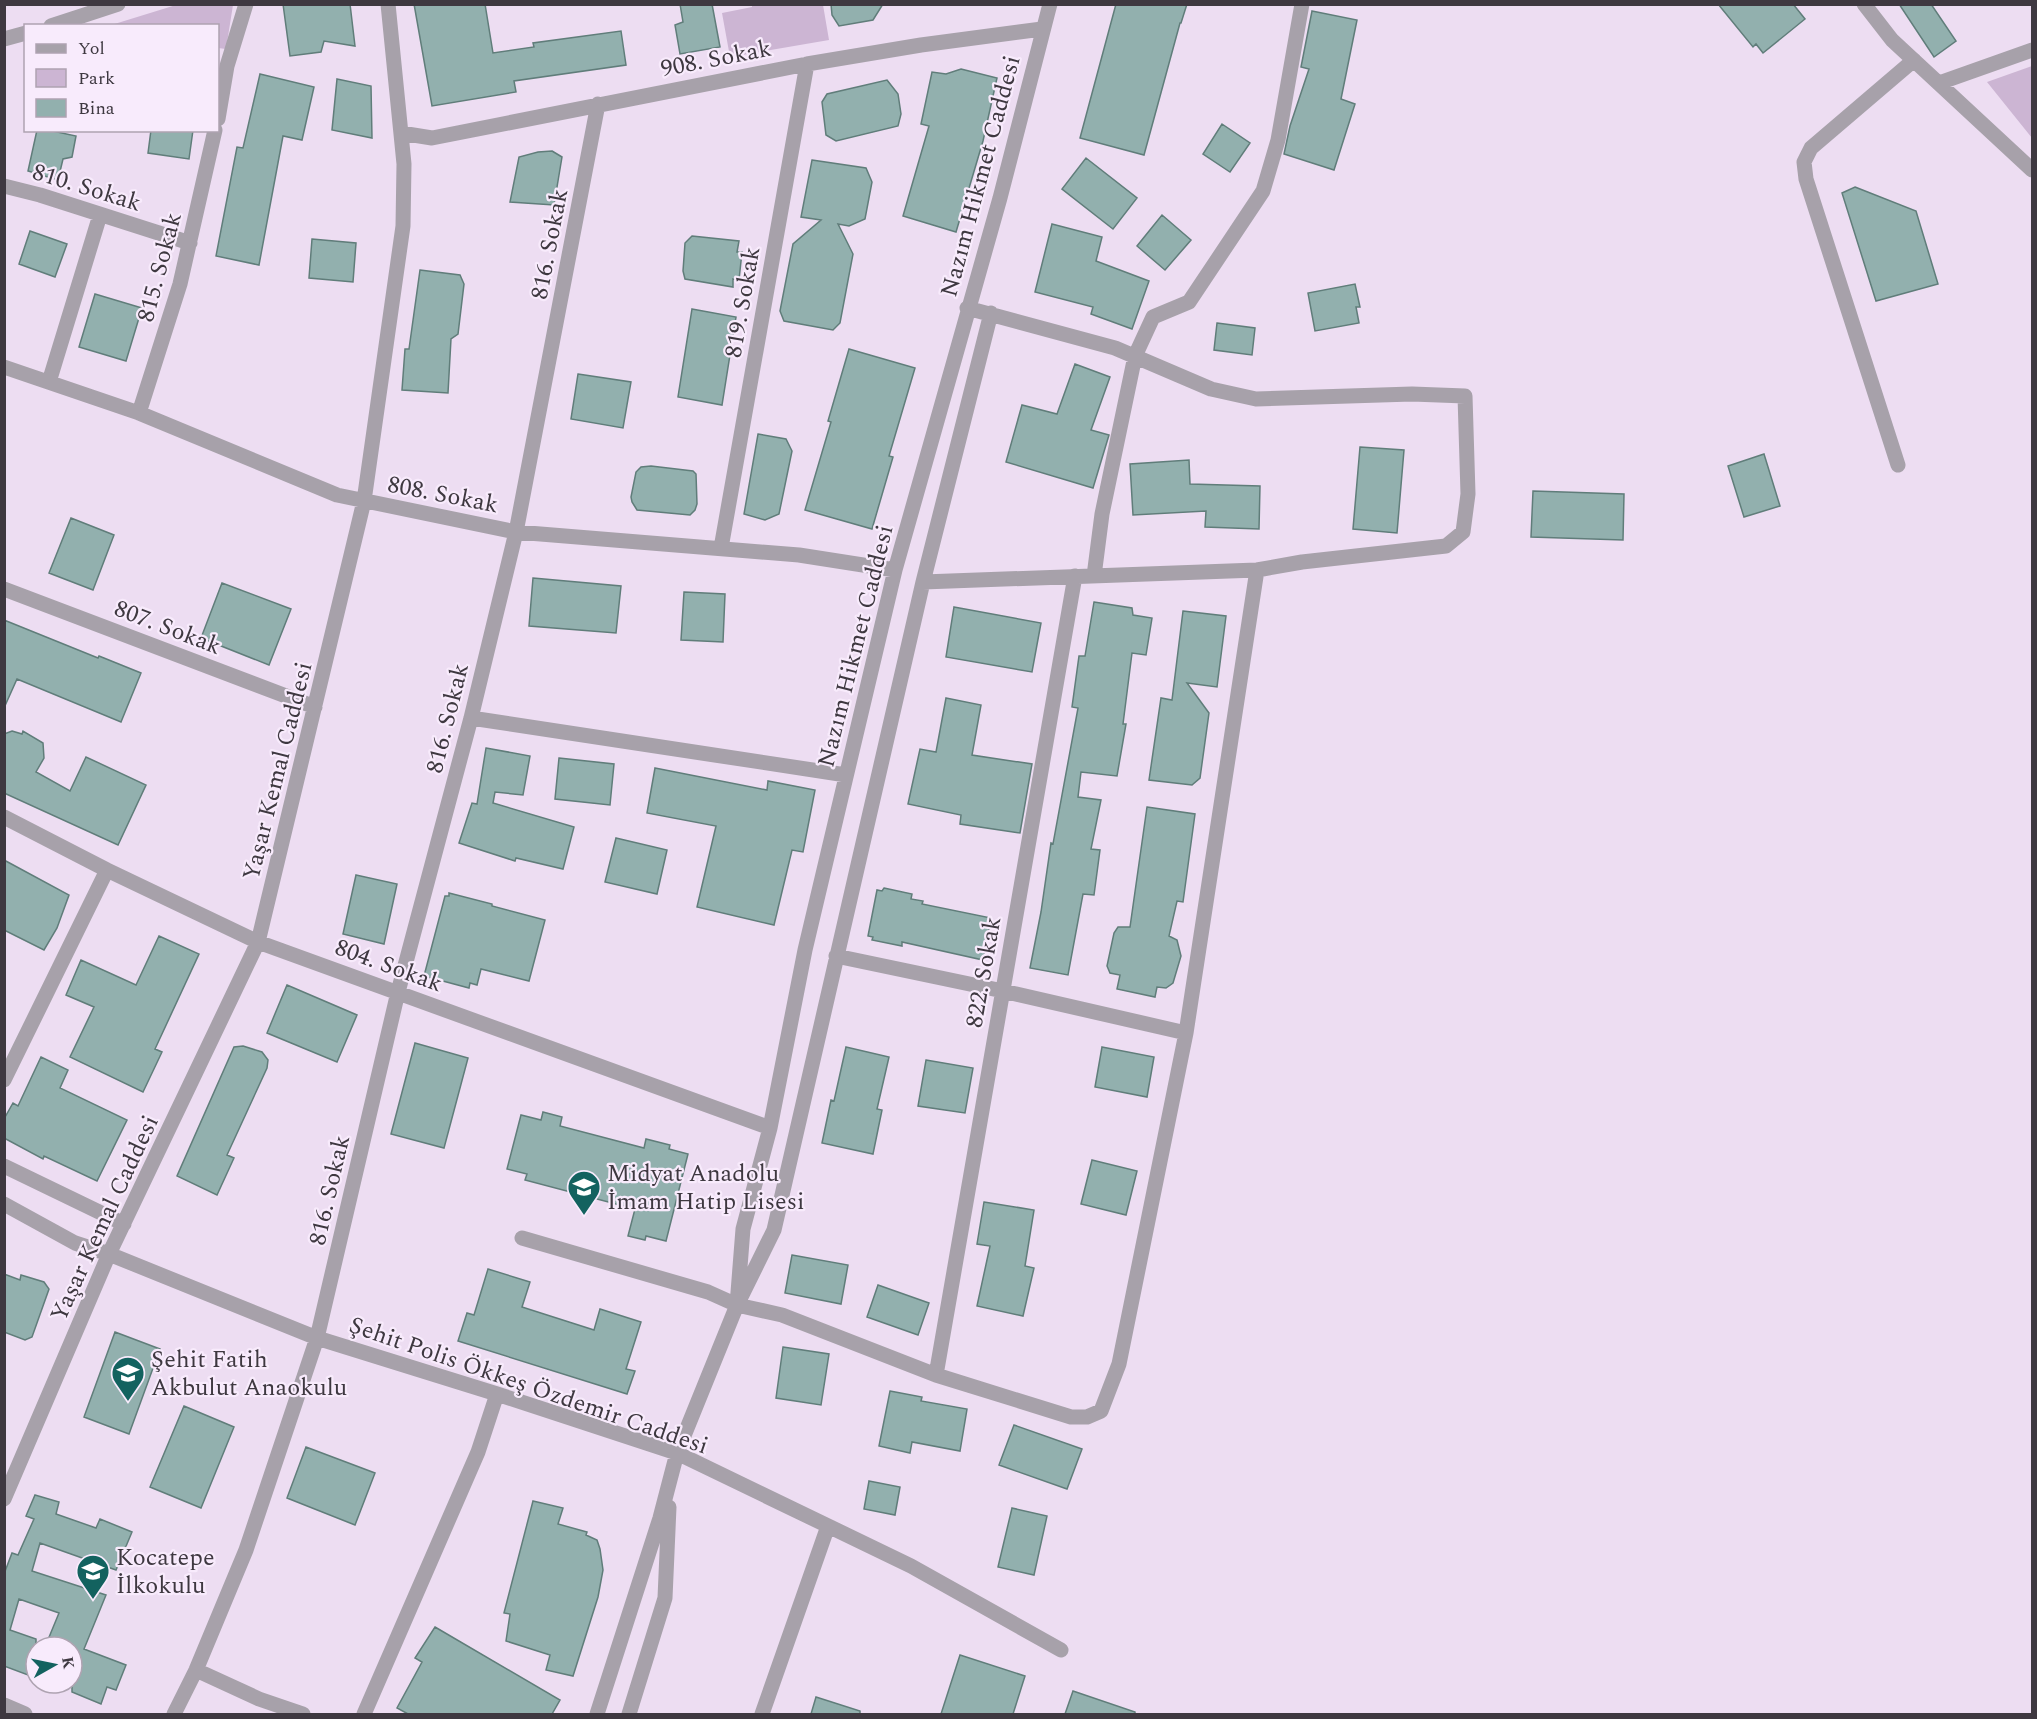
<svg xmlns="http://www.w3.org/2000/svg" width="2037" height="1719" viewBox="0 0 2037 1719" font-family="Spectral,serif">
  <style>
    .green { fill: #ccb5d3 }
    .building { fill: #92b0ae; stroke: #607d7a; stroke-width: 1.5 }
    .lines { fill: none; stroke-linecap: round; stroke-linejoin: round }
    .minor { stroke: #a7a1aa; stroke-width: 15 }
    .labels { text-anchor: middle; stroke-width: 4.5; stroke-linejoin: round; paint-order: stroke }
    .street-label { font-size: 24px; fill: #3e3840; stroke: #f8ebfc }
    .poi-label { font-size: 24px; fill: #3e3840; stroke: #f8ebfc; text-anchor: start }
  </style>
  <rect width="100%" height="100%" fill="#edddf2"/>
  <!-- green -->
  <path class="green" d="M176 5H233L226 49 218 48V26H108Z
    M752 5H823L829 40 730 57 722 13 752 7Z
    M2032 66V138L1987 82Z"/>
  <!-- building -->
  <path class="building" d="M283 4H350L355 46 324 41 321 52 290 56Z
    M414 4H485L493 53 534 47 533 43 621 31 626 65 514 81 516 92 432 106Z
    M680 4H712L720 47 680 54 675 25 683 22Z
    M831 4H883L873 20 839 26 832 15Z
    M1116 4H1187L1181 23H1180L1144 155 1080 138Z
    M1718 4H1793L1805 19 1763 53 1756 44 1753 47Z
    M1899 4H1931L1956 41 1934 57Z
    M1312 11 1357 20 1341 99 1355 104 1334 170 1284 154 1290 126 1309 69 1301 67Z
    M961 69 997 78 983 141 956 232 903 216 929 126 921 124 932 72 946 74Z
    M260 74 314 87 302 140 283 136 259 265 216 256 237 147 243 148Z
    M337 79 371 86 372 138 332 130Z
    M887 80 898 94 901 114 898 126 836 141 826 135 822 102 827 94Z
    M1222 124 1250 143 1230 172 1203 154Z
    M37 130H48L76 136 72 157 63 159 58 180 28 171Z
    M151 130H193L189 159 148 153Z
    M552 151 562 157 554 205 510 202 519 157 538 152Z
    M1086 158 1137 198 1113 229 1062 189Z
    M812 160 866 168 872 182 865 219 849 226 838 224 853 254 840 323 833 330 784 321 780 311 793 244 821 220 801 217Z
    M1855 187 1916 211 1938 284 1876 301 1842 193Z
    M1162 215 1191 240 1165 270 1137 246Z
    M1052 224 1102 237 1096 261 1149 281 1132 329 1091 314 1093 307 1035 292Z
    M30 231 67 244 55 277 19 264Z
    M692 236 739 241 737 252H742L739 280 733 279V287L685 279 683 271 685 243Z
    M312 239 356 243 353 282 309 278Z
    M420 270 460 275 464 284 458 334 451 339 448 393 402 390 405 349H409Z
    M1355 284 1360 307H1356L1359 323 1315 331 1308 293Z
    M95 294 142 308 126 361 79 347Z
    M692 309 736 317 722 405 678 397Z
    M1217 323 1255 328 1252 355 1214 350Z
    M849 349 915 368 889 456 893 457 872 529 805 510 831 422 828 421Z
    M1075 364 1110 377 1091 430 1109 435 1093 488 1006 462 1022 405 1057 414Z
    M578 374 631 382 623 428 571 419Z
    M758 434 786 439 792 451 779 514 765 520 744 514Z
    M1360 447 1404 450 1397 533 1353 529Z
    M1764 454 1780 506 1744 517 1728 466Z
    M1189 460 1190 484 1260 486 1259 529 1205 527 1206 511 1133 515 1130 464Z
    M651 466 693 471 696 474 697 504 695 510 690 515 637 510 632 502 631 497 636 472 641 467Z
    M1533 491 1624 494 1623 540 1531 537Z
    M71 518 114 535 93 590 49 573Z
    M533 578 621 586 616 633 529 626Z
    M222 583 291 609 269 665 201 638Z
    M684 592 725 594 723 642 681 640Z
    M1094 602 1132 608 1133 615 1152 618 1146 655 1132 653 1123 724H1126L1117 776 1081 772 1078 797 1101 800 1091 849 1100 850 1094 895 1083 894 1068 975 1030 968 1041 912 1051 843 1053 844 1078 708 1072 707 1079 656H1085Z
    M954 607 1041 623 1032 672 946 657Z
    M1183 611 1226 616 1217 687 1187 683 1209 713 1200 778 1192 785 1149 780 1161 698 1172 700Z
    M4 620 98 658 99 656 141 673 121 722 17 679 4 708Z
    M946 698 981 705 972 755 1032 764 1020 833 960 824 961 815 908 804 920 749 936 752Z
    M12 731 22 734 23 731 43 743 44 758 36 772 70 791 86 757 146 785 118 845 4 793V734Z
    M486 748 530 756 523 795 495 792 493 803 574 827 563 869 516 858 515 861 459 843 472 803 477 804Z
    M559 758 614 764 610 805 555 799Z
    M655 768 767 790 768 781 815 790 803 852 792 850 774 925 697 907 716 826 647 813Z
    M1147 807 1195 814 1183 902 1177 901 1169 936 1177 940 1181 956 1173 983 1166 988 1157 987 1155 997 1117 989 1120 975 1110 973 1107 966 1114 933 1118 927H1130Z
    M616 838 667 850 657 894 605 882Z
    M4 860 69 895 57 928 44 950 4 930Z
    M356 875 397 884 384 944 343 934Z
    M884 888 912 894 911 899 923 901 922 904 991 918 983 960 902 942V946L872 940 873 937 868 936 877 890 882 891Z
    M449 893 492 904V906L545 920 529 981 481 969 477 985 470 983 469 988 424 976 445 896H449Z
    M159 936 199 954 155 1049 162 1052 143 1092 70 1057 94 1007 66 995 81 960 136 985Z
    M287 985 357 1015 337 1062 267 1033Z
    M415 1043 468 1058 444 1148 391 1134Z
    M243 1046 262 1052 268 1060 267 1068 227 1155 234 1158 217 1195 177 1176 234 1047Z
    M846 1047 889 1057 877 1109 882 1110 873 1154 822 1143 831 1100 834 1101Z
    M1102 1047 1154 1057 1147 1097 1095 1087Z
    M41 1057 68 1070 60 1088 127 1120 97 1181 44 1156 43 1159 4 1138V1119L13 1103 18 1106Z
    M926 1060 973 1068 965 1113 918 1106Z
    M543 1112 562 1117 560 1126 644 1148 646 1139 670 1145 669 1149 688 1154 666 1241 646 1236 645 1240 628 1236 635 1209 525 1180 527 1174 507 1169 521 1115 541 1120Z
    M1092 1160 1137 1171 1126 1215 1081 1204Z
    M984 1202 1034 1210 1025 1266 1034 1268 1023 1316 977 1306 990 1246 977 1244Z
    M792 1255 848 1265 841 1304 785 1293Z
    M488 1269 530 1282 522 1307 594 1330 600 1309 641 1322 626 1369 635 1371 627 1394 458 1341 467 1313 474 1315Z
    M4 1274 20 1280 21 1275 44 1282 49 1289 32 1337 25 1340 4 1332Z
    M878 1285 929 1303 918 1335 867 1317Z
    M115 1332 160 1349 129 1434 84 1417Z
    M783 1347 829 1354 821 1405 776 1398Z
    M890 1391 922 1397 921 1401 967 1409 960 1451 912 1442 910 1453 879 1446Z
    M184 1406 234 1427 201 1508 150 1487Z
    M1014 1425 1082 1449 1067 1489 999 1465Z
    M306 1447 375 1473 355 1525 287 1498Z
    M869 1481 900 1487 895 1515 864 1509Z
    M35 1495 59 1502 56 1514 96 1528 100 1519 132 1532 116 1570 40 1543 32 1571 106 1595 84 1649 126 1665 116 1690 107 1687 101 1704 72 1692V1647H45L59 1613 19 1599 10 1630 36 1639V1678L4 1666V1574L12 1553 18 1555 34 1519 26 1516Z
    M533 1501 563 1508 558 1524 587 1532 586 1535 597 1540 600 1549 603 1570 598 1597 573 1676 546 1670 550 1655 506 1641 510 1614 504 1613Z
    M1012 1508 1047 1516 1034 1575 998 1567Z
    M435 1627 560 1700 552 1714H408L397 1708 422 1662 415 1658Z
    M960 1655 1025 1676 1013 1714H941Z
    M1073 1691 1135 1712V1714H1065Z
    M816 1697 860 1711V1714H811Z"/>
  <g class="lines">
    <!-- minor -->
    <path class="minor" d="M1864 4 1892 40 2032 170
      M51 26 118 4
      M4 39 26 33
      M1939 83 2032 50
      M218 119 227 66 246 4
      M401 133 432 138 807 64 921 45 1042 29
      M4 186 40 195 190 243
      M4 367 139 413 337 495 516 532 799 555 895 570
      M49 382 100 215
      M139 413 180 284 215 130
      M1898 465 1806 179 1804 162 1811 148 1914 60
      M721 548 807 64
      M1094 576 1102 514 1135 356 1153 317 1189 302 1263 191 1278 140 1302 4
      M923 582 1257 570 1302 562 1446 546 1463 532 1468 494 1465 396 1412 394 1256 399 1211 389 1115 348 967 308
      M4 589 315 707
      M471 718 846 775
      M4 817 107 870 258 942 770 1128
      M836 956 1003 991 1186 1033
      M4 1080 107 870
      M4 1166 124 1224
      M4 1204 75 1243 109 1254 317 1338 497 1394 677 1453 911 1566 1061 1650
      M522 1238 708 1292 737 1305 782 1315 936 1375 1071 1417H1087L1101 1411 1119 1364 1186 1033 1257 570
      M741 1297 774 1230 923 582 991 313
      M936 1375 1075 576
      M4 1499 109 1254 258 942 364 501 403 226 404 164 388 4
      M196 1670 259 1699 303 1714
      M4 1705 25 1714
      M174 1714 196 1670 246 1550 317 1338 398 992 471 718 516 532 598 104
      M364 1714 478 1452 497 1394
      M597 1714 660 1518 677 1453 737 1305 743 1229 770 1128 805 950 895 570 1000 198 1050 4
      M629 1714 665 1598 669 1507
      M762 1714 828 1526"/>
  </g>
  <!-- icons -->
  <defs>
    <symbol id="school-pin" viewBox="-11 -11 22 30"><path d="M0 17L-7.5 6A9.5 9.5 0 1 1 7.5 6Z" fill="#13625f" stroke="#f8ebfc"/><path d="M0-5L7-2L0 1L-7-2ZM-4 1L0 2.5L4 1V4Q0 6-4 4Z" fill="#fff"/></symbol>
  </defs>
  <g fill-rule="evenodd">
    <use href="#school-pin" x="565" y="1168" width="38" height="52"/>
    <use href="#school-pin" x="109" y="1354" width="38" height="52"/>
    <use href="#school-pin" x="74" y="1552" width="38" height="52"/>
  </g>
  <g class="labels">
    <!-- street labels -->
    <g class="street-label">
      <text transform="translate(716 58) rotate(-11)" y="8">908. Sokak</text>
      <text transform="translate(980 176) rotate(-75)" y="8">Nazım Hikmet Caddesi</text>
      <text transform="translate(87 187) rotate(17)" y="8">810. Sokak</text>
      <text transform="translate(549 244) rotate(-79)" y="8">816. Sokak</text>
      <text transform="translate(159 267) rotate(-75)" y="8">815. Sokak</text>
      <text transform="translate(742 302) rotate(-80)" y="8">819. Sokak</text>
      <text transform="translate(443 494) rotate(11)" y="8">808. Sokak</text>
      <text transform="translate(168 627) rotate(21)" y="8">807. Sokak</text>
      <text transform="translate(855 646) rotate(-76)" y="8">Nazım Hikmet Caddesi</text>
      <text transform="translate(447 718) rotate(-76)" y="8">816. Sokak</text>
      <text transform="translate(277 771) rotate(-76)" y="8">Yaşar Kemal Caddesi</text>
      <text transform="translate(389 965) rotate(20)" y="8">804. Sokak</text>
      <text transform="translate(983 972) rotate(-80)" y="8">822. Sokak</text>
      <text transform="translate(329 1190) rotate(-77)" y="8">816. Sokak</text>
      <text transform="translate(104 1218) rotate(-65)" y="8">Yaşar Kemal Caddesi</text>
      <text transform="translate(529 1385) rotate(19)" y="8">Şehit Polis Ökkeş Özdemir Caddesi</text>
    </g>
    <!-- poi labels -->
    <g class="poi-label">
      <text x="607" y="1181">Midyat Anadolu<tspan x="607" dy="28">İmam Hatip Lisesi</tspan></text>
      <text x="151" y="1367">Şehit Fatih<tspan x="151" dy="28">Akbulut Anaokulu</tspan></text>
      <text x="116" y="1565">Kocatepe<tspan x="116" dy="28">İlkokulu</tspan></text>
    </g>
  </g>
  <!-- border -->
  <rect width="2037" height="1719" fill="none" stroke="#3e3840" stroke-width="12"/>
  <!-- legend -->
  <rect x="24" y="24" width="195" height="108" fill="#f8ebfc" stroke="#aea3b1" stroke-width="1.5"/>
  <rect x="36" y="44" width="30" height="9" fill="#a7a1aa" stroke="#aea3b1" stroke-width="1.5"/>
  <text x="78" y="54" font-size="18" fill="#3e3840">Yol</text>
  <rect x="36" y="69" width="30" height="18" fill="#ccb5d3" stroke="#aea3b1" stroke-width="1.5"/>
  <text x="78" y="84" font-size="18" fill="#3e3840">Park</text>
  <rect x="36" y="99" width="30" height="18" fill="#92b0ae" stroke="#aea3b1" stroke-width="1.5"/>
  <text x="78" y="114" font-size="18" fill="#3e3840">Bina</text>
  <!-- north arrow -->
  <g transform="translate(54 1665) rotate(81)"><circle r="28" fill="#f8ebfc" stroke="#aea3b1" stroke-width="1.5"/>
  <path d="M0-4.5L10 22L0 15L-10 22Z" fill="#13625f"/>
  <text y="-9" font-size="16" font-weight="bold" text-anchor="middle" fill="#3e3840">K</text>
  </g>
</svg>
